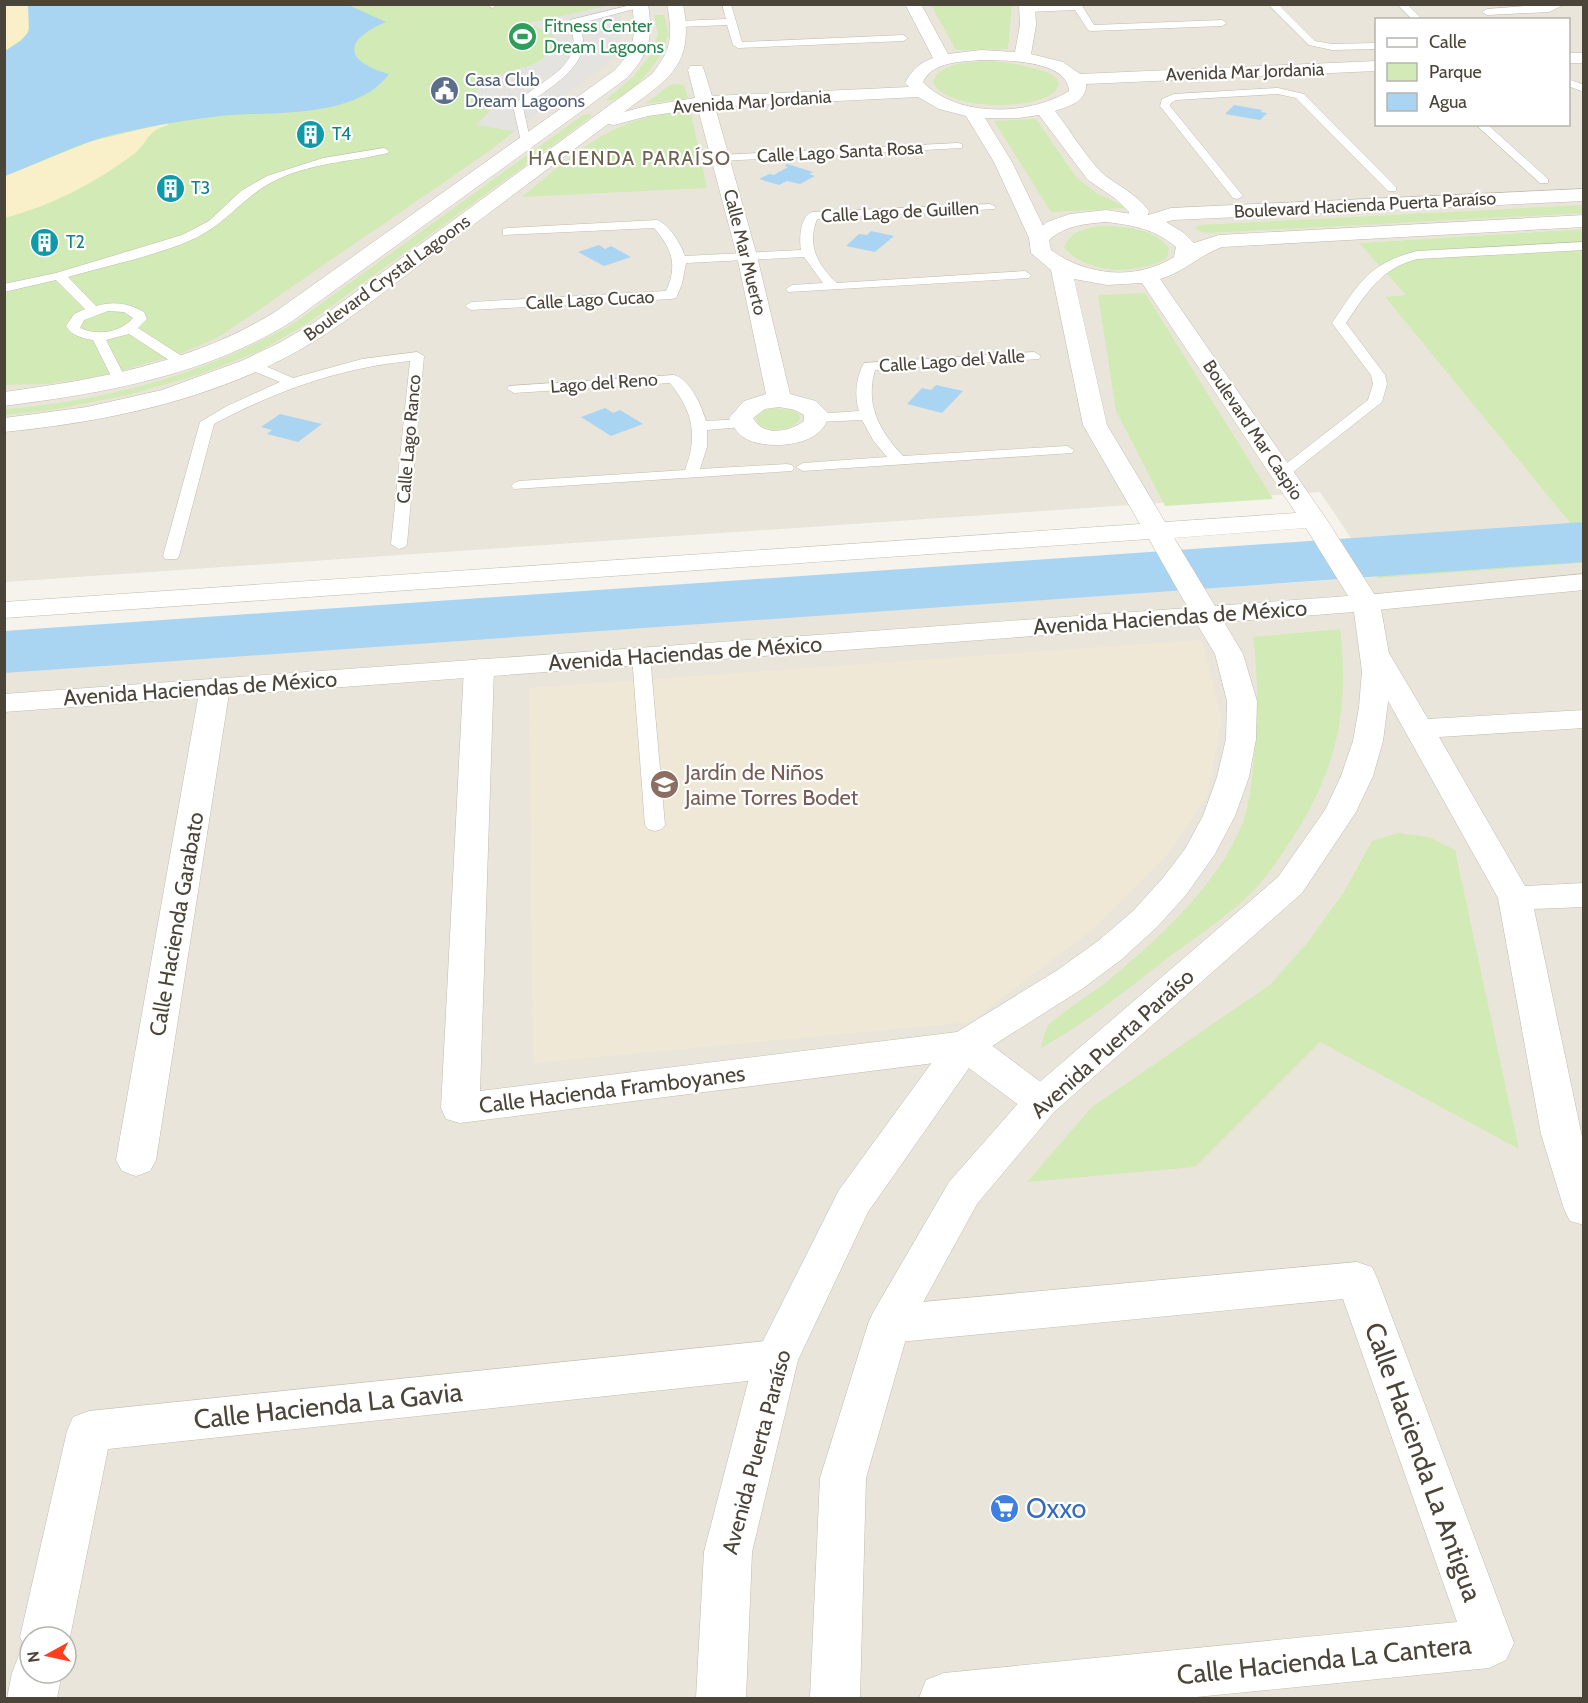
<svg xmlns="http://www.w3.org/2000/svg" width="1588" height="1703" viewBox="0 0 1588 1703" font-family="Cabin,sans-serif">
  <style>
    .residential { fill: #eae5da; fill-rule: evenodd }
    .education { fill: #efe8d6 }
    .green { fill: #d2eab5 }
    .sand { fill: #f9efc9 }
    .parking { fill: #e5e3e0 }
    .water { fill: #a9d4f2 }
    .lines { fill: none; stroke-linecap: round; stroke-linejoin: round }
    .river { fill: #a9d4f2; fill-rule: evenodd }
    .service-casing { stroke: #c2bbae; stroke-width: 1 }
    .minor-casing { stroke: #c2bbae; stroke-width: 1 }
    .tertiary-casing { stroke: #c2bbae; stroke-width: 1 }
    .service { fill: #fff; fill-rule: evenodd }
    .minor { fill: #fff; fill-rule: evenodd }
    .tertiary { fill: #fff; fill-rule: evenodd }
    .labels { text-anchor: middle; stroke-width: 4.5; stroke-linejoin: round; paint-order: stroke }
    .far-leisure-label { font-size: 18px; fill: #27864d; stroke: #fff; text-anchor: start }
    .far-street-label { font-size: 18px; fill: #4b4439; stroke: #fff }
    .far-service-label { font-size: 18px; fill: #4e5e75; stroke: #fff; text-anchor: start }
    .far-culture-label { font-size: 18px; fill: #0d838f; stroke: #fff; text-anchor: start }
    .far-neighbourhood-label { font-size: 20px; letter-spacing: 1.5px; fill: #6e6250; stroke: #fff }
    .street-label { font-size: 22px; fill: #4b4439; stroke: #fff }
    .education-label { font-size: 22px; fill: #785e54; stroke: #fff; text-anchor: start }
    .near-street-label { font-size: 27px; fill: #4b4439; stroke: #fff }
    .near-shop-label { font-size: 27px; fill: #366cbe; stroke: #fff; text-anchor: start }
  </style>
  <rect width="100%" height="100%" fill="#f6f3ec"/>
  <!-- residential -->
  <path class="residential" d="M5 5H1583V229L1360 243 1407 296 1386 298 1572 525 1354 542 1320 492 5 582ZM1376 20H1568V124H1376Z
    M1583 563V1698H5L4 670ZM30 1637H66V1673H30Z"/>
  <!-- education -->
  <path class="education" d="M1202 640 1222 718 1207 797 1164 859 1093 929 970 1022 533 1063 529 688Z"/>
  <!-- green -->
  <path class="green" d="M619 4 622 29 617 50 488 152 219 337 177 355 102 376 47 384 5 385 4 5Z
    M931 5H1012L1008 49 956 50Z
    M654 15H664C666 22 669 31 667 38 663 58 628 104 606 100L634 76 651 54 658 35Z
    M992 61C1002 62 1080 70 1053 93 1031 111 945 110 933 82 940 61 974 62 992 61Z
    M678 84 684 85 688 98 645 104 670 85Z
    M677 112 691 114 707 188 522 197C572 156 608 119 677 112Z
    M589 114 592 116 549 148 308 323 260 351 198 375 128 395 52 410 5 415V409C106 401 210 373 297 321L583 115Z
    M1036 119 1076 177 1096 193 1128 208 1051 212 994 121Z
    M1583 205V213L1208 233 1199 231 1195 228 1200 225Z
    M1100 226C1125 227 1152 227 1169 248L1167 258C1138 275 1086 275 1064 247 1071 231 1084 229 1100 226Z
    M1583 229V563L1378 578 1320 492 1354 542 1571 524 1385 297 1406 295 1359 243Z
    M1145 293 1273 499 1165 506 1116 411 1098 295Z
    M773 408 791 410 802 415H799L800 420C789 432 771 432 758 424L756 416 762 411Z
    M1340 629C1351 714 1334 777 1286 848 1274 866 1260 886 1243 901 1218 923 1190 941 1164 961 1124 992 1085 1023 1041 1048 1043 1041 1044 1032 1048 1026 1052 1019 1098 989 1109 980 1159 938 1219 884 1243 822 1249 805 1251 786 1253 768 1258 724 1259 681 1253 637Z
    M1398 833 1429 837 1455 850 1519 1149 1320 1042 1195 1167 1027 1182 1092 1107 1271 984 1307 943 1344 892 1372 841Z"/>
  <!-- sand -->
  <path class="sand" d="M4 5H28L30 21 27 35 5 51Z
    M167 123 168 125C145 132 149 142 134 154 94 184 52 205 5 218V176L92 141Z"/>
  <!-- parking -->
  <path class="parking" d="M611 5H619L622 29 621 39 610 62 515 131 476 125 495 105 476 94 478 85 492 77 531 65 541 60 555 45 553 35 529 23Z"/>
  <!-- water -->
  <path class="water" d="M28 5H348L386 22C343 40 343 61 389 74 355 120 270 111 220 116 185 120 150 126 116 134 77 143 42 162 5 176V51L21 41 29 31Z
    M1234 105 1262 110 1261 112 1267 113 1260 120 1225 114Z
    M787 164 813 172 809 174 815 176 800 184 787 181 779 185 759 179 769 174 774 175 788 167 785 166Z
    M871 231 894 236 875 252 846 246 859 234 867 235Z
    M599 245 605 249 611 246 631 257 604 266 578 252Z
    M936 385 963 391 942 413 907 404 922 388 931 390Z
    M605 408 613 413 620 410 643 424 611 436 581 417Z
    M280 414 322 424 298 442 267 434 272 430 261 427Z"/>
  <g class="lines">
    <!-- river -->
    <path class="river" d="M1584 522V562L4 673V631Z"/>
    <defs>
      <path id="service" d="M487 4H496L497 5 492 8Z
        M635 4 645 6 578 24C599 62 550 87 523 107L531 144 526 147 522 146 513 106C537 80 591 67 568 22L570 20Z
        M722 4H731L742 42 903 35 908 38 903 41 738 48 733 45 727 25 679 27 674 24 679 21 726 19Z
        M1081 4 1094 25 1222 20 1227 23 1222 26 1091 31 1088 30 1075 10 1027 12 1022 9 1027 6Z
        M1268 4H1278L1315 41 1332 44 1376 43V49L1332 50 1309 45Z
        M1397 4H1407L1423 20H1413Z
        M1552 4H1565L1549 12 1487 15 1482 12 1487 9Z
        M1568 79 1584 85V92L1568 86Z
        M1278 88 1304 94 1396 187V191H1388L1296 98 1278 94 1176 100 1171 103 1170 106 1243 196 1237 199 1233 198 1160 106 1162 99 1174 94Z
        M1475 124H1487L1548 179V183H1540Z
        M958 143 962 144V148L721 161 715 158 721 155Z
        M384 148 389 151 388 153C350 162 308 163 272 182 242 198 223 227 191 240 155 256 106 266 68 277L96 306C114 301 128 303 144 312L147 319 138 328 188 360 190 363 188 366H178L129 334 106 340 127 381 125 384H115L93 340C82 338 72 336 66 326L74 314 85 309 56 280 4 292V284L56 273 182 235 209 221 241 191 267 176 323 158ZM108 311 124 312 133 318C120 333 98 336 80 328L84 320Z
        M990 204 996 207 994 209 817 219C807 246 817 264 837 283L1025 271 1031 275 1029 278 788 292 786 289 792 285 823 283 804 257 686 263 682 284 676 298 671 299 471 310 465 306 471 302 666 291C678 266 672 248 654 228L503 235V229L507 228 657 220C670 225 680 243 685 256L801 250C799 238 800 217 812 212Z
        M1584 242V250L1417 259C1381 268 1366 294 1346 323L1385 375 1387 384 1382 402 1288 476H1278L1276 473 1278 470 1368 400 1373 384 1371 375 1332 323C1359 284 1368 263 1417 251Z
        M417 352 424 356 407 544 405 547 399 549 391 544 410 361C339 368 276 391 214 424L179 556 177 559H165L163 556 200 422 227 406 280 382 246 368 244 365 246 362H256L293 378 362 359Z
        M1034 352 1041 356 1039 359 875 370C865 405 879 430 903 456L1067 446 1074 450 1072 453 803 471 796 467 803 463 887 457 873 440 862 420 817 422 810 418 817 414 859 411C854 396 856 377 864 363Z
        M674 375C690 379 702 407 706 421L742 419 749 423 742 427 707 430V447L700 469 787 464 792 465 794 468 792 471 514 489 511 486 514 483 519 481 685 470C698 436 693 411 670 383L514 393 507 389 509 386Z
        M641 651 647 652 650 656 665 825 662 829 655 831 648 829 645 825 632 656 635 652Z"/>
      <path id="minor" d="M632 4H648C653 38 650 52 627 78L291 322C204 376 104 393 4 406V392C99 379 192 363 275 312L615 70C636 48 636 34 632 4Z
        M667 4H683C695 66 669 78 624 112L646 106 695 98 688 70 690 66H702L704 70 712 96 909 87 905 83C912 70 919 63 933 58L905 4H921L948 54 981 50 1015 52 1020 25 1019 4H1035L1036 25 1031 54 1063 62 1080 74 1376 61V71L1086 84C1087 101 1070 106 1055 111 1070 130 1084 154 1101 172 1117 186 1136 193 1149 211L1145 224H1131L1128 220 1129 212 1116 199 1088 180 1039 115 1019 118H985L1012 162 1049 238 1046 242H1032L1029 238 994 162 966 116 939 109 918 97 715 107 757 256 790 394 816 401 828 413C828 447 765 452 743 437 736 432 733 425 729 418L744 401 766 394 737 256 698 109 648 116 614 125 608 124C546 170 484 217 422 263 381 294 341 327 296 352 207 401 105 422 4 432V418L87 407 162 390 241 361 279 343 315 322 652 74C672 49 673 36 667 4ZM981 60C1004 60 1068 60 1069 91 1029 116 957 118 923 82 933 61 961 62 981 60ZM779 407 795 410 804 415V421C790 432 763 437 753 418L765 409Z
        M1568 53H1584V63H1568Z
        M1584 574V590L1366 611 1356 609 1352 603 1356 597 1366 595Z
        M1376 645 1386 648 1428 719 1584 710V728L1439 737 1525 886 1584 883V907L1534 909 1584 1146V1225L1570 1221 1564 1209 1541 1134 1498 898 1362 654 1366 648Z
        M479 659 489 662 494 668 480 1091 965 1031 978 1035 1054 1092 1060 1102 1054 1112 1041 1117 1028 1112 958 1060 460 1123 446 1119 441 1108 464 668 469 662Z
        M215 678 225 681 230 687 156 1160 150 1171 136 1176 122 1171 116 1160 200 687 205 681Z
        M1357 1262 1372 1267 1378 1280 1514 1643 1506 1660 1489 1668 1186 1698H919L926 1680 944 1673 1457 1622 1343 1299 889 1343 874 1337 868 1324 874 1311 889 1305Z
        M776 1340 791 1345 798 1359 791 1373 776 1378 108 1449 70 1637 66 1646V1637H30V1673H62L57 1698H7L12 1673 19 1655 27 1652 20 1637 67 1431 73 1417 89 1411Z"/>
      <path id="tertiary" d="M1584 189V201L1173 220 1166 222 1184 233 1194 243 1219 235 1584 215V227L1222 247C1200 255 1184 272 1160 279L1327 520 1380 603 1392 671 1383 741 1373 776 1356 812 1302 893 1054 1112 977 1204 909 1328 866 1478 860 1698H810L820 1478 868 1324 874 1311 949 1182 1028 1092 1278 877 1325 810 1341 776 1353 741 1359 707 1362 671 1354 612 1224 622 1243 654 1257 701 1256 739 1249 777 1235 816 1215 854 1186 895 1157 927 1122 959 1082 989 978 1055 868 1212 798 1360 752 1552 746 1698H696L704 1552 754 1359 839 1190 952 1035 1056 971 1098 941 1133 911 1162 879 1185 849 1203 816 1217 777 1226 739 1227 701 1215 654 1197 624 4 712V694L1188 608 1149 539 4 618V602L1140 524 1083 425 1051 270 1031 253 1029 238 1047 222 1070 214 1106 210 1145 216 1171 208ZM1106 222C1133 225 1155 229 1176 247L1174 257C1135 281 1087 276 1051 250L1049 240C1066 225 1085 224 1106 222ZM1074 279 1107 285 1142 283 1296 513 1165 522 1107 425ZM1306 528 1348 596 1215 606 1174 538Z"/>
    </defs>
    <!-- service casing -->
    <use href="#service" class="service-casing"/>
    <!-- minor casing -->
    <use href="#minor" class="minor-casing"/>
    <!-- tertiary casing -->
    <use href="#tertiary" class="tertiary-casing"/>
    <!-- service -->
    <use href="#service" class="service"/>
    <!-- minor -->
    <use href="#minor" class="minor"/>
    <!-- tertiary -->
    <use href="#tertiary" class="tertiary"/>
  </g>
  <!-- icons -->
  <defs>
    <symbol id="stadium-disc" viewBox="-11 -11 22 22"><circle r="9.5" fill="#2e9e5b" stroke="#fff"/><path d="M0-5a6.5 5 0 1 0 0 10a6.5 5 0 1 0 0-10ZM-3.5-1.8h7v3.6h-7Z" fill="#fff"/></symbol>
    <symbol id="civic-disc" viewBox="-11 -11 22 22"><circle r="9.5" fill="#5c6f8a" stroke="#fff"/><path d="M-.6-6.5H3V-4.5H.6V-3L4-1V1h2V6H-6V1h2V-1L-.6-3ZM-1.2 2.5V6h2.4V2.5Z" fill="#fff"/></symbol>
    <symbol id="building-disc" viewBox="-11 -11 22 22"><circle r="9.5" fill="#0f9aa8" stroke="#fff"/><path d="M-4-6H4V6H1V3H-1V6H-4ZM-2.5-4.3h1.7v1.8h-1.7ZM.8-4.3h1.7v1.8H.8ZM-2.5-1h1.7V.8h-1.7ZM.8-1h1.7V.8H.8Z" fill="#fff"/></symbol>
    <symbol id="school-disc" viewBox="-11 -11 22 22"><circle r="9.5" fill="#8d6e63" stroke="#fff"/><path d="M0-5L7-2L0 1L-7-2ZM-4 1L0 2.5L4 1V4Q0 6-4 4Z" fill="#fff"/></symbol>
    <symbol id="supermarket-disc" viewBox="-11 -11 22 22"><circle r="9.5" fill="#3f7fe0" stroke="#fff"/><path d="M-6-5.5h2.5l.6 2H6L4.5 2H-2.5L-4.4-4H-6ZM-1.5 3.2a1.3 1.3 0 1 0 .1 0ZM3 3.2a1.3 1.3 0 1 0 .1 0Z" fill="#fff"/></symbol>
  </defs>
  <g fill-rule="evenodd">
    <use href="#stadium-disc" x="506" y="20" width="33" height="33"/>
    <use href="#civic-disc" x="428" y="74" width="33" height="33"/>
    <use href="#building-disc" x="294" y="118" width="33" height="33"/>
    <use href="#building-disc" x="154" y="172" width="33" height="33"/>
    <use href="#building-disc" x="28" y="226" width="33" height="33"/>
    <use href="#school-disc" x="648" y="768" width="33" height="33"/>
    <use href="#supermarket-disc" x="988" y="1492" width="33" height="33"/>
  </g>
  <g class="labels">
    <!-- far-leisure labels -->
    <g class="far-leisure-label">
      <text x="544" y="32">Fitness Center<tspan x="544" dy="21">Dream Lagoons</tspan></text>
    </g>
    <!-- far-street labels -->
    <g class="far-street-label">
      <text transform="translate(1245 72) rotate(-2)" y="6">Avenida Mar Jordania</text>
      <text transform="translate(752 102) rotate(-4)" y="6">Avenida Mar Jordania</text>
      <text transform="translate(840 152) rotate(-3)" y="6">Calle Lago Santa Rosa</text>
      <text transform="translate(1365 205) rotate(-3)" y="6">Boulevard Hacienda Puerta Paraíso</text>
      <text transform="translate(900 212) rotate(-3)" y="6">Calle Lago de Guillen</text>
      <text transform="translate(745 252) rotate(76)" y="6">Calle Mar Muerto</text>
      <text transform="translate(387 278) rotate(-36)" y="6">Boulevard Crystal Lagoons</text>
      <text transform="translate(590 300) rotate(-3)" y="6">Calle Lago Cucao</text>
      <text transform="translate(952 361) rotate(-4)" y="6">Calle Lago del Valle</text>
      <text transform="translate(604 383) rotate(-4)" y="6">Lago del Reno</text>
      <text transform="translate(1253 430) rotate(56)" y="6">Boulevard Mar Caspio</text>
      <text transform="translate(409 439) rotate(-85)" y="6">Calle Lago Ranco</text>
    </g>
    <!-- far-service labels -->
    <g class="far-service-label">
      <text x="465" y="86">Casa Club<tspan x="465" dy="21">Dream Lagoons</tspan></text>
    </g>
    <!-- far-culture labels -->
    <g class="far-culture-label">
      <text x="332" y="140">T4</text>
      <text x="191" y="194">T3</text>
      <text x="66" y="248">T2</text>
    </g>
    <!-- far-neighbourhood labels -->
    <g class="far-neighbourhood-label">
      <text x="630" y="165">HACIENDA PARAÍSO</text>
    </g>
    <!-- street labels -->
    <g class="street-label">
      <text transform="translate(1170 617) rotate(-4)" y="8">Avenida Haciendas de México</text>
      <text transform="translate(685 653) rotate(-4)" y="8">Avenida Haciendas de México</text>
      <text transform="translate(200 688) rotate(-4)" y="8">Avenida Haciendas de México</text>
      <text transform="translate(176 924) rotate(-80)" y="8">Calle Hacienda Garabato</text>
      <text transform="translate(1112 1043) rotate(-42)" y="8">Avenida Puerta Paraíso</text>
      <text transform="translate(612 1089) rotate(-7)" y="8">Calle Hacienda Framboyanes</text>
      <text transform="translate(756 1452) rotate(-75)" y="8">Avenida Puerta Paraíso</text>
    </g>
    <!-- education labels -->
    <g class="education-label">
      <text x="685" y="780">Jardín de Niños<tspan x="685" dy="25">Jaime Torres Bodet</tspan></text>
    </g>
    <!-- near-street labels -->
    <g class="near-street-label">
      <text transform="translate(328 1406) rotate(-6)" y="9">Calle Hacienda La Gavia</text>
      <text transform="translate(1423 1462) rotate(70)" y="9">Calle Hacienda La Antigua</text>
      <text transform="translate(1324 1660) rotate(-6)" y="9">Calle Hacienda La Cantera</text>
    </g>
    <!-- near-shop labels -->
    <g class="near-shop-label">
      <text x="1026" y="1518">Oxxo</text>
    </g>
  </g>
  <!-- border -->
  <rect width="1588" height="1703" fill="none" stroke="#4b4439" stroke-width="12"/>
  <!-- legend -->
  <rect x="1375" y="18" width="195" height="108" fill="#ffffff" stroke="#b7b4b0" stroke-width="1.5"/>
  <rect x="1387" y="38" width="30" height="9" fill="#ffffff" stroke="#b7b4b0" stroke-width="1.5"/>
  <text x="1429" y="48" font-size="18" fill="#4b4439">Calle</text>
  <rect x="1387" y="63" width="30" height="18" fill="#d2eab5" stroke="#b7b4b0" stroke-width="1.5"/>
  <text x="1429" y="78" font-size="18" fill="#4b4439">Parque</text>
  <rect x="1387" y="93" width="30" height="18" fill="#a9d4f2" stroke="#b7b4b0" stroke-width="1.5"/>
  <text x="1429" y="108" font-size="18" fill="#4b4439">Agua</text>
  <!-- north arrow -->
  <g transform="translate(48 1655) rotate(262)"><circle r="28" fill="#ffffff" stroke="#b7b4b0" stroke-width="1.5"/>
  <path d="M0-4.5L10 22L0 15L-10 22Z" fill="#fc3f1d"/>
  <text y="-9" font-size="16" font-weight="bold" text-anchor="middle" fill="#4b4439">N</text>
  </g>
</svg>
